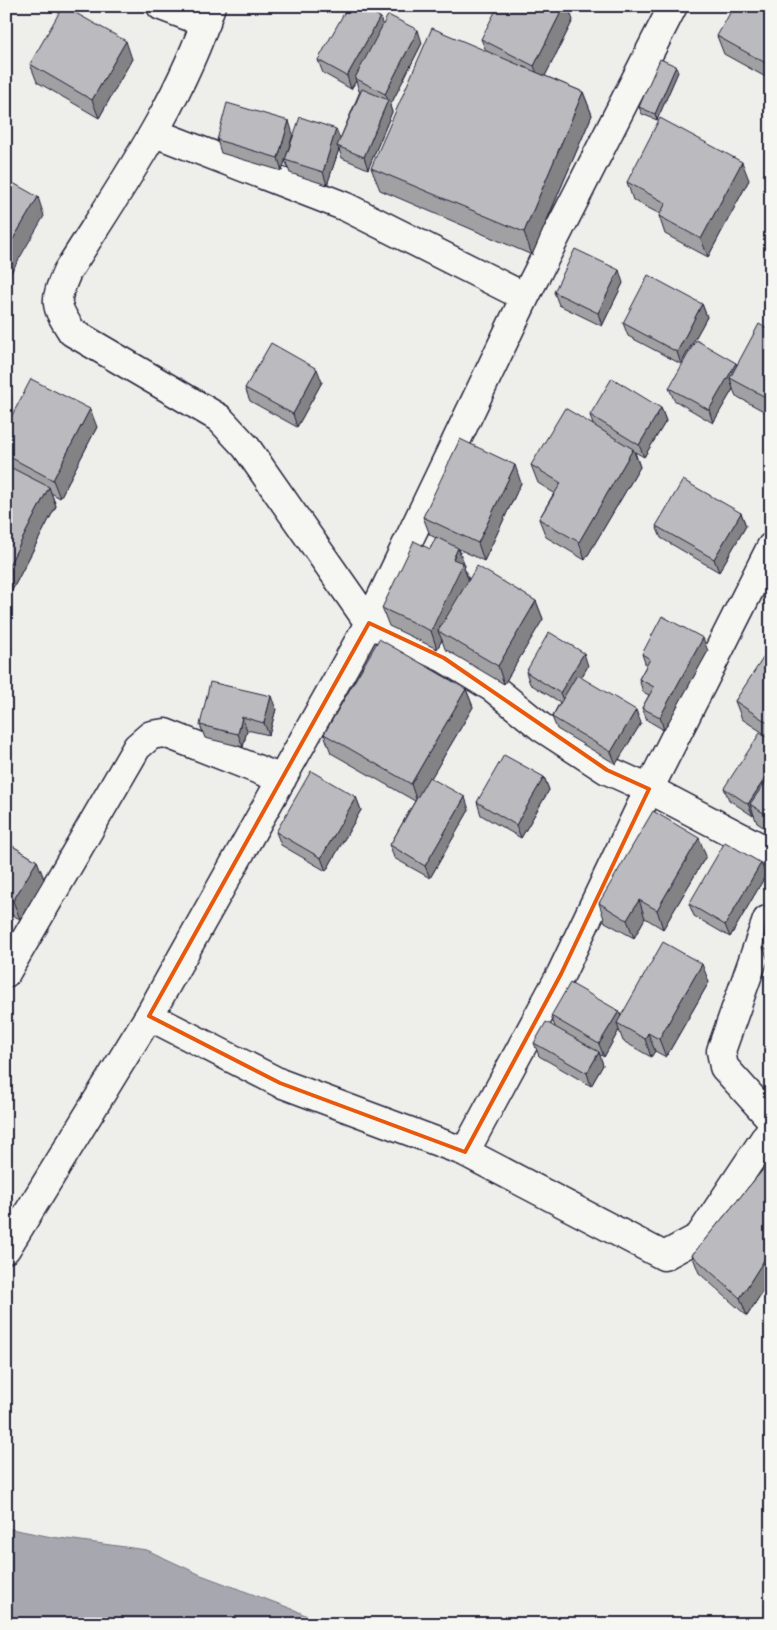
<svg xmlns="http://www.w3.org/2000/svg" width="777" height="1630" viewBox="0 0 777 1630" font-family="Caveat,sans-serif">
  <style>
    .water { fill: #a7a7af; stroke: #727281 }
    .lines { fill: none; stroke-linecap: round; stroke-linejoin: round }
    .street-casing { stroke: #22223b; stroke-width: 31 }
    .street { stroke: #f6f6f2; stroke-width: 28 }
    .wall { fill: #a1a1a4; stroke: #22223b }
    .shaded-wall { fill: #838386; stroke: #22223b }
    .building { fill: #bbbbbf; stroke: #22223b }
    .marked { fill: none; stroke: #e8590c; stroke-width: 4; stroke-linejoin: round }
  </style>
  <rect width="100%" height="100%" fill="#eeeeeb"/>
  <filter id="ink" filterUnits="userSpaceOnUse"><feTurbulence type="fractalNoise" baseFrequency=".02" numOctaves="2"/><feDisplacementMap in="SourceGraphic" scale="10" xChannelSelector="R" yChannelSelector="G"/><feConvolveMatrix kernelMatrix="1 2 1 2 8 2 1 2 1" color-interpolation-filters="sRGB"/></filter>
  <g filter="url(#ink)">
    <!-- water -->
    <path class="water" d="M6 1528 52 1537 147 1550 201 1575 295 1610 323 1624H6Z"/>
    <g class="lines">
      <defs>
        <path id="street" d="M161 6 206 23
          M211 6C180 103 121 186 67 272 54 302 54 304 72 332L219 418 246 447 369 623 444 658 493 688 541 727 607 770 649 789 771 853
          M155 133 346 207 525 297
          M767 920 721 1051 724 1067 771 1119
          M6 973 137 747 151 735 165 733 282 779
          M149 1016 280 1083 465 1152 561 974 649 789 771 547
          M465 1152 664 1256 699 1237 771 1129
          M6 1249 149 1016 369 623 525 297 673 6"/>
      </defs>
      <!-- street casing -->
      <use href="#street" class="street-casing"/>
      <!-- street -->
      <use href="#street" class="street"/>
    </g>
    <!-- wall -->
    <path class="wall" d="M771 6V80L724 54 717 36Z
      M573 20 545 76 583 92 592 115 532 255 380 190 371 168 486 51 481 39Z
      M382 25 422 43 390 106 392 112 368 169 342 158 339 149 327 185 290 173 285 160 282 171 221 153 217 140 293 134 286 158 340 139 360 91H359L356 81 351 89 323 73 318 60Z
      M132 59 99 118 37 82 30 64Z
      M678 72 657 120 642 114 639 107Z
      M749 180 708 257 665 234 659 216 660 214 633 200 627 182Z
      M623 283 602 326 559 305 554 292Z
      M702 304 707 317 681 364 628 336 623 323Z
      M771 331V415L736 396 733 389 713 423 674 400 669 388 737 365Z
      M322 382 297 427 250 401 245 388Z
      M661 408 666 421 644 457 635 452 640 467 585 560 546 537 539 519 554 493 538 483 531 465 593 425 590 415Z
      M6 427H97L60 498 51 493 56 506 6 602Z
      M521 483 484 561 459 549 465 566 464 568 469 580 536 601 543 619 504 684 445 649 442 640 437 649 389 626 382 608 430 549 436 538 430 535 423 517Z
      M741 513 746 526 719 572 661 538 656 526Z
      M771 650V738L742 719 735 701Z
      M708 651 664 730 647 720 642 708 649 695 643 692 639 679 646 666 642 654Z
      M588 666 581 678 641 723 616 764 557 729 552 717 560 702 530 684 526 672Z
      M466 689 473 707 431 778 469 810 430 878 394 858 390 845 415 801 331 753 324 734Z
      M276 709 269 735 247 730 243 747 205 738 200 725Z
      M771 740V832L757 823 754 815 753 816 729 800 724 788Z
      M544 777 549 790 521 838 481 815 477 802Z
      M356 797 361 810 326 871 281 845 276 832Z
      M6 842 37 861 44 879 20 919 6 912Z
      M706 856 663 929 645 918 634 938 605 922 599 903Z
      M766 875 730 937 694 916 689 904Z
      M771 907V966H770L763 947Z
      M709 982 666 1057 655 1051 651 1057 623 1041 619 1030 604 1057 599 1054 603 1065 591 1086 539 1056 534 1043 555 1027 551 1016 619 1011 621 1016Z
      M771 1160V1278L747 1316 699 1273 692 1255Z"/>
    <!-- shaded-wall -->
    <path class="shaded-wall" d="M564 6H568L573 20 541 84 534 66Z
      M380 17 384 30 355 78 356 81 351 89 347 76Z
      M418 30 422 43 390 106 392 112 368 169 364 157 388 100 385 94Z
      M126 41 132 59 99 118 92 100Z
      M676 66 678 72 657 120 655 114Z
      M583 92 592 115 532 255 524 232Z
      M289 121 293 134 282 171 278 158Z
      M336 129 341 141 337 146 339 149 327 185 323 172Z
      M742 162 749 180 708 257 701 239Z
      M38 197 44 216 8 278 6 274V251Z
      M619 270 623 283 602 326 598 313Z
      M702 304 707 317 681 364 677 352Z
      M736 363 741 376 730 378 733 389 713 423 709 410Z
      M317 369 322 382 297 427 293 414Z
      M8 387 12 400 6 411V390Z
      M661 408 666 421 644 457 639 445Z
      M90 409 97 427 60 498 53 480Z
      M633 449 640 467 585 560 579 542Z
      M515 465 521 483 484 561 478 543Z
      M49 487 56 506 6 602V571Z
      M741 513 746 526 719 572 714 559Z
      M458 548 465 566 464 568 469 582 438 631 442 640 437 649 431 631 453 559Z
      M536 601 543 619 504 684 498 666Z
      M703 638 708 651 664 730 660 717Z
      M584 653 588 666 565 705 560 693Z
      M466 689 473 707 417 802 411 784Z
      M271 696 276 709 269 735 264 723Z
      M636 710 641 723 616 764 611 752Z
      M242 717 247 730 243 747 238 734Z
      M771 769V789L750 804 754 815 753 816 748 804Z
      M544 777 549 790 521 838 516 825Z
      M356 797 361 810 326 871 321 858Z
      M465 797 469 810 430 878 425 866Z
      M699 838 706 856 663 929 657 910Z
      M37 861 44 879 20 919 13 901Z
      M761 863 766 875 730 937 725 925Z
      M639 900 645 918 634 938 627 920Z
      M702 964 709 982 666 1057 659 1039Z
      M619 1011 623 1023H617L619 1030 604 1057 599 1044Z
      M648 1033 655 1051 651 1057 645 1039Z
      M599 1052 603 1065 591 1086 587 1073Z
      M771 1249V1278L747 1316 740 1298Z"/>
    <!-- building -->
    <path class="building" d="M63 6 126 41 92 100 30 64Z
      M348 6H360L380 17 347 76 318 60Z
      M498 6H564L534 66 481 39Z
      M734 6H771V66L717 36Z
      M388 15 418 30 385 94 355 78Z
      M432 28 583 92 524 232 371 168Z
      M660 59 676 66 655 114 639 107Z
      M362 89 388 100 364 157 337 146Z
      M227 103 289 121 278 158 217 140Z
      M300 117 336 129 323 172 285 160Z
      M660 118 742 162 701 239 659 216 666 203 627 182Z
      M6 179 38 197 6 251Z
      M575 249 619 270 598 313 554 292Z
      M648 275 702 304 677 352 623 323Z
      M759 324 771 331V400L730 378Z
      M696 340 736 363 709 410 669 388Z
      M271 343 317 369 293 414 245 388Z
      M612 378 661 408 639 445 590 415Z
      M31 379 90 409 53 480 6 455V427Z
      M565 408 633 449 579 542 539 519 561 483 531 465Z
      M460 439 515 465 478 543 423 517Z
      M6 465 49 487 6 571Z
      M683 480 741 513 714 559 656 526Z
      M436 537 458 548 453 559 463 563 431 631 382 608 414 541 430 549Z
      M477 566 536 601 498 666 438 631Z
      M662 616 703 638 660 717 642 708 654 687 639 679 650 659 642 654Z
      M549 632 584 653 560 693 526 672Z
      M379 639 466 689 411 784 324 734Z
      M769 649 771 650V725L735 701Z
      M577 675 636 710 611 752 552 717Z
      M210 682 271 696 264 723 242 717 238 734 200 725Z
      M760 733 771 740V769L748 804 724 788Z
      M504 755 544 777 516 825 477 802Z
      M311 771 356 797 321 858 276 832Z
      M771 774V818L750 804Z
      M429 777 465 797 425 866 390 845Z
      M653 811 699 838 657 910 639 900 627 920 599 903Z
      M6 842 37 861 13 901 6 897Z
      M725 842 761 863 725 925 689 904Z
      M771 907V951L763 947 766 916Z
      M663 942 702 964 659 1039 648 1033 645 1039 617 1023Z
      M570 983 619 1011 599 1044 551 1016Z
      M546 1022 599 1052 587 1073 534 1043Z
      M771 1160V1249L740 1298 692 1255Z"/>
  </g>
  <!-- marked area -->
  <path class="marked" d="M369 623 444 658 607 770 649 789 561 974 465 1152 280 1083 149 1016Z"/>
  <!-- margin -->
  <rect width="777" height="1630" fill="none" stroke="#f6f6f2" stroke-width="25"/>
  <rect x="12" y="12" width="752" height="1605" fill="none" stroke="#22223b" stroke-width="2" filter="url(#ink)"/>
</svg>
